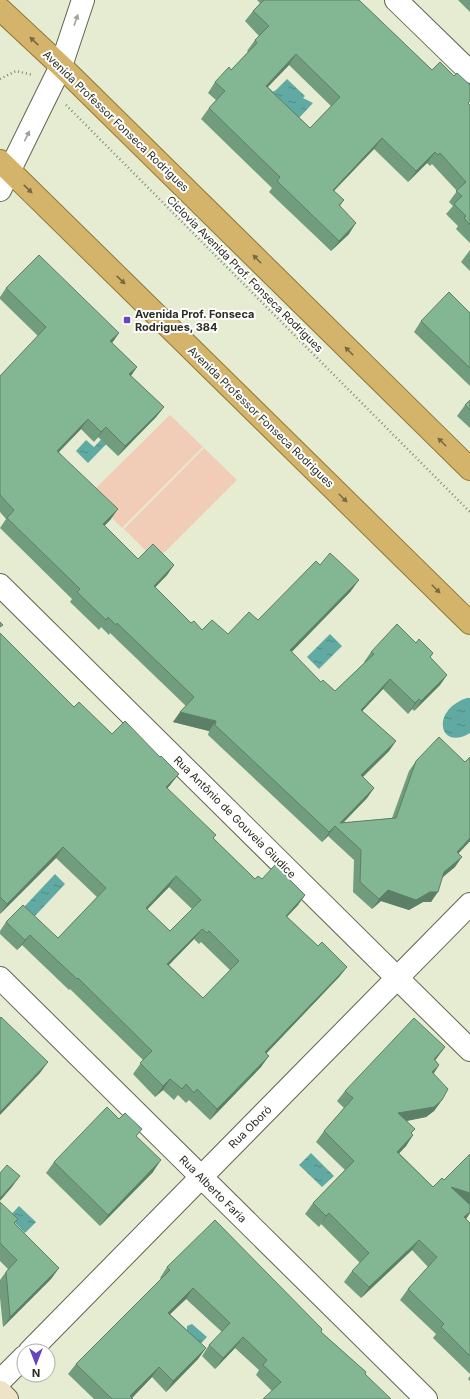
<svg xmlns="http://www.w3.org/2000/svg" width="470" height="1399" viewBox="0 0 470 1399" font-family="Inter,sans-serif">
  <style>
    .grass { fill: #f1ccb7 }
    .water { fill: url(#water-ripples) }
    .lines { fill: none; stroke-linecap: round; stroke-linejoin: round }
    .minor-casing { stroke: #60664f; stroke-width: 24 }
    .secondary-casing { stroke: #60664f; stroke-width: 24 }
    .trunk-casing { stroke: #927838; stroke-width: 24 }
    .path { stroke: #848977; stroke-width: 2.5; stroke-dasharray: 1 3; stroke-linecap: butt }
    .minor { stroke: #fff; stroke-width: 22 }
    .secondary { stroke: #efe3c7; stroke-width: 22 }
    .trunk { stroke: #d4b46a; stroke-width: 22 }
    .wall { fill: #719d7e; fill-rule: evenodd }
    .shaded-wall { fill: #5c8067 }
    .building { fill: #83b793; stroke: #5c8067; fill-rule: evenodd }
    .oneway { fill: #a0a09c }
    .oneway2 { fill: #776a43 }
    .poi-dot { fill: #6645be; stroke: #fff; stroke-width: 1.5 }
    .labels { text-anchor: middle; stroke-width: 4; stroke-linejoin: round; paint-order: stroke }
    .street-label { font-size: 11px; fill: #2b2d23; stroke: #fff }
    .poi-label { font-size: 11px; font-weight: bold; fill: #2b2d23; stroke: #fff; text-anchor: start }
  </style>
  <defs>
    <pattern id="water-ripples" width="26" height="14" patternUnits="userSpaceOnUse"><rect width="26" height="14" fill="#60aaa3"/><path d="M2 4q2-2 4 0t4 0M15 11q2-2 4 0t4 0" fill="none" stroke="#4f8b84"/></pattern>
  </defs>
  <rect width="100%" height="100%" fill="#e5ecd2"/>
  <!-- grass -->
  <path class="grass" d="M170 415 203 447 122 528 89 495Z
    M204 448 237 480 156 561 124 529Z"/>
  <!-- water -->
  <path class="water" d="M287 79 305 96 303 98 313 103 299 118 271 93 276 90Z
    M112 428 117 433 88 463 76 451 86 440 94 447Z
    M330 634 342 646 319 669 307 657Z
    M467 698H470V733C439 752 430 710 467 698Z
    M55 874 65 884 35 916 24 907Z
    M311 1153 334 1176 322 1187 299 1165Z
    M19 1206 36 1222 25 1233 9 1217Z
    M192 1324 207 1337 191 1354 187 1350V1326Z"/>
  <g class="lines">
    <defs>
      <path id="minor" d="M396 0 470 72
        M0 190 61 66 83 0
        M0 585 470 1050
        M0 978 426 1399
        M30 1351 470 904
        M0 1381 24 1357"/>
      <path id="secondary" d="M0 1392 7 1399"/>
      <path id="trunk" d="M0 9 61 66 470 469
        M0 161 470 623"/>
    </defs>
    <!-- minor casing -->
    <use href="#minor" class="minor-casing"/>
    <!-- secondary casing -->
    <use href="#secondary" class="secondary-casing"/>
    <!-- trunk casing -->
    <use href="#trunk" class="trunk-casing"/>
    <!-- path -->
    <path class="path" d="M0 79 16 71 33 75
      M66 105 470 512"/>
    <!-- minor -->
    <use href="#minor" class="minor"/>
    <!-- secondary -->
    <use href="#secondary" class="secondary"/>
    <!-- trunk -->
    <use href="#trunk" class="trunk"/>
  </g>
  <!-- wall -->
  <path class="wall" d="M257 0H359L432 70 470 105V243L456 229 458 226 446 214 453 206 449 202 457 191 432 164 430 166 427 163 408 182 374 149 334 191 344 200 340 206 349 234 331 251 269 192 272 188 201 119 209 108 216 100 208 93 215 82 231 70 248 52 247 51 255 40 259 36 245 21 253 11 260 3ZM289 65 331 106 310 128 268 87Z
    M458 0H470V12Z
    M470 250V271L461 262Z
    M6 288 119 333 112 343 137 367 131 376 164 407 156 417 118 456 98 437 94 442 81 429 59 452 111 519 104 526 138 559 174 565 167 575 155 587 191 623 202 630 228 634 258 620 320 565 351 591 291 652 321 682 335 691 365 662H364L371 652 416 643 433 653 430 657 447 675 440 685 414 711 412 709 408 714 383 689 362 711 396 741 389 751 363 777 374 788 367 798 343 823 392 818 409 771 416 761 465 762 470 757V841L458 854 455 867 442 877 431 902H423L409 910 381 901 372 909 353 892 354 860 328 836 322 842 208 735 209 731 173 722 186 706 110 633 109 635 101 627 99 630 70 602 72 599 0 528 6 519 0 512V376L38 336 0 299V297Z
    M470 313V386L414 332 421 321Z
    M470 400V428L457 416 465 405Z
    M0 633 74 707 112 734 171 784 167 789 214 839 255 879H262L305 895 298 905 287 917 318 946 347 967 339 977 266 1054 261 1067 210 1120 189 1100 186 1103 178 1095 174 1100 163 1090 155 1097 133 1074 143 1060 70 989 69 990 22 945 17 950 0 934V931L6 922 58 938 97 897 56 858 0 914ZM169 887 192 909 170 931 147 909ZM194 939 199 944 201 942 230 970 203 998 169 965Z
    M445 1047 435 1060 439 1065 434 1073 442 1100 434 1111 426 1117 407 1121 412 1134 413 1135 406 1146 399 1153 433 1187 444 1180 470 1154V1213L466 1219 470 1223V1374L433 1338 436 1334 400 1300 408 1289 428 1267 412 1250 361 1298 344 1282 352 1271 360 1263 321 1224 319 1227 305 1214 313 1203 345 1170 316 1142 324 1131 344 1108 337 1101 345 1091Z
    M137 1137 153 1172 100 1226 46 1173 54 1162Z
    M0 1202 14 1224 59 1268 51 1279 3 1327 0 1298V1280L8 1269 0 1261Z
    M167 1267 321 1332 366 1372 272 1391 256 1375 259 1370 235 1348 215 1369 202 1356 209 1345 222 1332 186 1299 170 1314 206 1348 198 1359 166 1392 152 1377 132 1398 133 1399H94L68 1374 76 1364 161 1279 160 1278Z
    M470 1376V1381L468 1379Z"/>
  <!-- shaded-wall -->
  <path class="shaded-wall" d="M296 54 289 65 259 96 266 86Z
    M382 138 374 149 325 200 333 190Z
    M435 152 427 163 408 182 416 171Z
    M356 223 349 234 331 251 339 241Z
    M119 333 112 343 110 341Z
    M137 367 130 377 129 374Z
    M164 407 156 417 118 456 125 446Z
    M88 419 81 429 50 461 57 451Z
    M106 427 94 442 101 432Z
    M118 509 111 519 96 535 103 524Z
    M174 565 167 575 147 596 154 586Z
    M359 580 351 591 283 661 290 650Z
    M447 675 440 685 414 711 421 701Z
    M390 679 383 689 354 720 361 710Z
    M419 699 412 709 408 714 415 703Z
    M180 712 216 721 209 731 173 722Z
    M396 741 389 751 354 785 361 775Z
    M179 774 171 784 158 798 166 787Z
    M374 788 367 798 338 828 340 823Z
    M335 826 328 836 322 842 329 832Z
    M470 838V841L450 862 457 852Z
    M63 847 56 858 0 914 7 904Z
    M462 857 455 867 437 882 444 872Z
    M176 876 169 887 138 919 146 908Z
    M388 890 430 892H438L431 902H423L409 910 381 901 372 909 379 899Z
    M305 895 298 905 278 926 286 916Z
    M202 929 194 939 160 974 167 964Z
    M30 935 22 945 17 950 25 940Z
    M347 967 339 977 257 1063 265 1052Z
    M445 1047 437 1058 426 1070 434 1059Z
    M269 1056 261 1067 210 1120 217 1109Z
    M48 1062 40 1073 0 1115V1112Z
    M439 1065 432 1076V1072Z
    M170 1079 163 1090 155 1097 163 1086Z
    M442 1100 434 1111 426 1117 390 1124 398 1113Z
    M413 1135 406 1146 390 1163 397 1152Z
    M161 1160 153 1172 100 1226 108 1215Z
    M20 1176 12 1187 0 1201V1198Z
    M451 1187 470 1193V1207Z
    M470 1212V1213L466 1219 464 1217Z
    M329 1213 321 1224 319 1227 326 1216Z
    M419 1240 412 1250 361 1298 369 1287Z
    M59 1268 51 1279 3 1327 10 1317Z
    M193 1288 186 1299 161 1323 168 1313Z
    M243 1337 235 1348 215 1369 223 1358Z
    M206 1348 198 1359 166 1392 173 1381Z
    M159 1367 152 1377 131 1399 130 1396Z"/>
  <!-- building -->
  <path class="building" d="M264 0H359L432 70 440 62 454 76 457 73 470 85V101L468 103 470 105V225L464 218 466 216 454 204 462 196 456 191 466 182 440 153 438 155 435 152 416 171 382 138 333 190 344 200 339 205 356 223 339 241 277 181 280 177 209 108 225 91 215 82 229 67 231 70 257 43 255 40 269 26 253 11ZM296 54 340 97 310 128 266 86Z
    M39 255 119 333 110 341 137 367 129 374 164 407 125 446 106 427 101 432 88 419 57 451 118 509 103 524 138 559 153 544 174 565 154 586 191 623 194 621 202 630 212 620 228 634 249 612 258 620 316 561 320 565 330 553 359 580 290 650 321 682 323 680 335 691 374 654 371 652 397 624 416 643 419 639 433 653 430 657 447 675 421 701 419 699 415 703 390 679 361 710 396 741 361 775 374 788 340 823 396 818 416 761 439 737 465 762 470 757V838L457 852 462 857 444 872 438 892H430L416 900 388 890 379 899 360 882 361 850 335 826 329 832 215 725 216 721 180 712 194 697 117 623 116 625 108 617 106 620 77 592 80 589 7 518 14 510 0 495V376L46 327 6 288Z
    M449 292 470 313V368L421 321Z
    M470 400V410L465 405Z
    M0 622 3 625 0 627Z
    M0 633 74 707 79 702 112 734 125 721 160 757 161 756 179 774 166 787 216 835 213 838 255 879 258 876 262 879 275 865 305 895 286 916 318 946 322 942 347 967 265 1052 269 1056 217 1109 197 1089 194 1093 186 1084 182 1089 170 1079 163 1086 140 1063 152 1051 78 978 77 979 30 935 25 940 6 922 23 905 58 938 106 888 63 847 7 904 0 897ZM176 876 201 900 170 931 146 908ZM202 929 207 933 209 931 239 961 203 998 167 964Z
    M1 1017 48 1062 0 1112V1018Z
    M414 1018 445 1047 434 1059 439 1065 432 1072 448 1089 442 1100 434 1107 398 1113 415 1129 411 1133 413 1135 397 1152 433 1187 442 1178 444 1180 470 1154V1193L451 1187 470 1205V1212L464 1217 470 1223V1356L441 1327 444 1324 408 1289 437 1257 419 1240 369 1287 352 1271 369 1253 329 1213 326 1216 313 1203 354 1161 324 1131 353 1098 345 1091Z
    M107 1107 119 1119 125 1113 142 1129 136 1136 161 1160 108 1215 54 1162Z
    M7 1165 20 1176 0 1198V1173Z
    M0 1202 18 1219 14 1223 59 1268 10 1317 6 1272 17 1260 0 1243Z
    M215 1220 322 1329 321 1332 366 1372 365 1374 391 1399H263L281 1382 263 1365 267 1360 243 1337 223 1358 209 1345 230 1323 193 1288 168 1313 206 1348 173 1381 159 1367 130 1396 133 1399H112L76 1364 170 1270 167 1267Z"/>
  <!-- one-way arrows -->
  <defs><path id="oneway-solid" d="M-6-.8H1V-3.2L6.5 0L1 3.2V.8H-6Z"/></defs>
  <g class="oneway">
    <use href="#oneway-solid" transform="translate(76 20) rotate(-71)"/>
    <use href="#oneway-solid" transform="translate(27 136) rotate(-64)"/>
  </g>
  <g class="oneway2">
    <use href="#oneway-solid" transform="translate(34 41) rotate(-137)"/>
    <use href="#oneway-solid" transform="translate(28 189) rotate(44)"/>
    <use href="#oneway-solid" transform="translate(257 259) rotate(-135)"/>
    <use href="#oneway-solid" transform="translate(121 280) rotate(44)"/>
    <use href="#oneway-solid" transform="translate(349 351) rotate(-135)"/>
    <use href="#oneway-solid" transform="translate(442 442) rotate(-135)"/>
    <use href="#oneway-solid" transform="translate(343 498) rotate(45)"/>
    <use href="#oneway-solid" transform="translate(436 589) rotate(45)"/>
  </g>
  <!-- markers -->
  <rect class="poi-dot" x="123" y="316" width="8" height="8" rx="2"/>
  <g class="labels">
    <!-- street labels -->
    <g class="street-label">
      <text transform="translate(116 121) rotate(44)" y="4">Avenida Professor Fonseca Rodrigues</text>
      <text transform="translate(245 274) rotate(45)" y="4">Ciclovia Avenida Prof. Fonseca Rodrigues</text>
      <text transform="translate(261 417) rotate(44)" y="4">Avenida Professor Fonseca Rodrigues</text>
      <text transform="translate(235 817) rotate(45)" y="4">Rua Antônio de Gouveia Giudice</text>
      <text transform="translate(250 1127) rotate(-45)" y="4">Rua Oboró</text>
      <text transform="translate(213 1189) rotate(45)" y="4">Rua Alberto Faria</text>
    </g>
    <!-- poi labels -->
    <g class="poi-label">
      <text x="135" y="318">Avenida Prof. Fonseca<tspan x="135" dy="13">Rodrigues, 384</tspan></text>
    </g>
  </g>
  <!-- north arrow -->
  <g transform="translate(36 1363) rotate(180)"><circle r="19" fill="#ffffff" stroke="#aaaba7"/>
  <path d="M0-3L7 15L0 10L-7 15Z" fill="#6645be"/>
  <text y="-6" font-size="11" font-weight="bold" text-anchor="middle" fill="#2b2d23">N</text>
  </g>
</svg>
